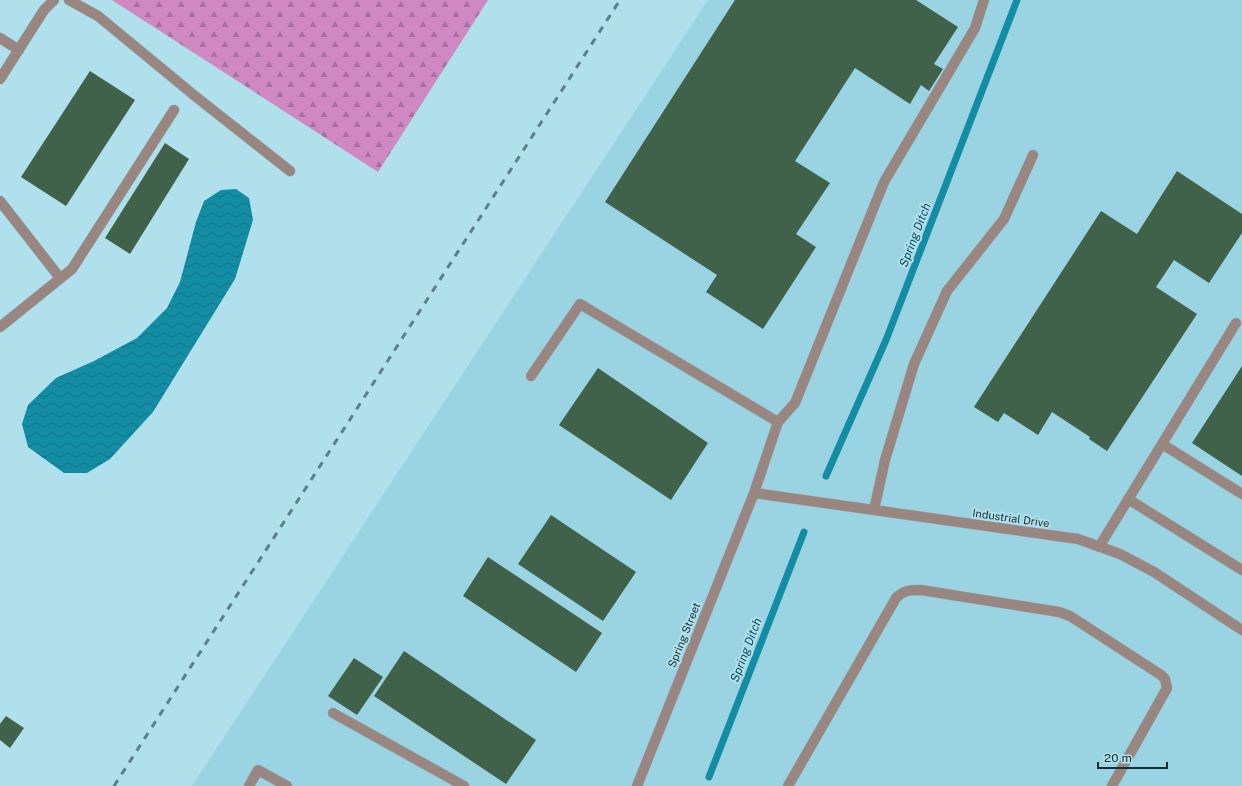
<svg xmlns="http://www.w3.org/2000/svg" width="1242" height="786" viewBox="0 0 1242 786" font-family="'Public Sans',sans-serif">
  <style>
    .built { fill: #9ad3e1 }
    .forest { fill: url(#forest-firs) }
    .water { fill: url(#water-waves) }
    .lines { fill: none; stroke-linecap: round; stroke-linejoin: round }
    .stream { stroke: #138da3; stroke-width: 7 }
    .building { fill: #40614a }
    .minor-casing { stroke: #91bcc7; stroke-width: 11 }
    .minor { stroke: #998681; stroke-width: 10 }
    .rail { stroke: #5e7f87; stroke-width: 3; stroke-dasharray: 7 7; stroke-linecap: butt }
    .labels { text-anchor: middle; stroke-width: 4; stroke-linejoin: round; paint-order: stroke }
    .street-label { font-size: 11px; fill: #1a2e33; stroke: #afe0ec }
    .water-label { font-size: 12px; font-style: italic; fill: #0f4d59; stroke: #afe0ec }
  </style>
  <defs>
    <pattern id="forest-firs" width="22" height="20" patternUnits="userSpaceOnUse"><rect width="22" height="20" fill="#cf88c2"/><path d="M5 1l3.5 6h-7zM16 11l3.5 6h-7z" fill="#a7709e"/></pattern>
    <pattern id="water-waves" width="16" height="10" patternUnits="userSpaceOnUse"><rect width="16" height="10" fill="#138da3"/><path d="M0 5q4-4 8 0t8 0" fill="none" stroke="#117485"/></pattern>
  </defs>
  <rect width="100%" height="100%" fill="#afe0ec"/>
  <!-- built -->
  <path class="built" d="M708 0H1242V786H192Z"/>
  <!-- forest -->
  <path class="forest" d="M112 0H488L378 172Z"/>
  <!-- water -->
  <path class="water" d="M236 189 249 198 253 220 235 279 153 412 110 459 87 473H64L28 447 22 424 28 405 56 378 94 361 137 338 167 308 180 282 196 222 204 201 221 190Z"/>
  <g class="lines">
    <!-- stream -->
    <path class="stream" d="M826 476 886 340 1017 0
      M709 777 804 532"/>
  </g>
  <!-- building -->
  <path class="building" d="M735 0H916L958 27 934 64 943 69 929 91 921 85 910 104 855 68 795 161 830 183 796 234 816 247 763 329 706 292 717 275 605 202Z
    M90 71 135 100 66 206 21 177Z
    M165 143 189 159 130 254 105 238Z
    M1177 171 1242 214V233L1209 283 1174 260 1156 287 1197 314 1107 451 1089 439 1090 437 1052 412 1038 435 1004 413 998 422 974 407 1101 211 1137 234Z
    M1242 366V476L1192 443Z
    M598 368 708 443 671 500 559 425Z
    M551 515 636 572 603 621 518 564Z
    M488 557 602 633 576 672 463 596Z
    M404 651 536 740 506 784 374 696Z
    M354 658 383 677 357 715 328 696Z
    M6 716 24 728 10 748 0 740V724Z"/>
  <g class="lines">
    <defs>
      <path id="minor" d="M69 0 98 16 195 96 290 171
        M0 38 19 50
        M0 79 44 10 54 0
        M0 201 60 278
        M0 327 72 269 174 110
        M531 376 580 304 778 422
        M1162 444 1242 494
        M754 493 1078 539 1120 554 1154 572 1242 630
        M1128 499 1242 570
        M874 510 885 460 914 364 947 291 1004 219 1033 155
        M1099 547 1236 323
        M333 713 464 786
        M249 786 258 770 287 786
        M637 786 754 493 778 422 795 403 884 182 975 28 984 0
        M788 786 896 598C904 590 910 590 921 590L1059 612 1070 616 1161 675 1165 679 1167 688 1112 786"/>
    </defs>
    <!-- minor casing -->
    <use href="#minor" class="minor-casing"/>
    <!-- minor -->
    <use href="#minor" class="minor"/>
    <!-- rail -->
    <path class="rail" d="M114 786 620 0"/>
  </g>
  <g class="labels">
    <!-- street labels -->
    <g class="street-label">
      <text transform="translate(1011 518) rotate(8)" y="4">Industrial Drive</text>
      <text transform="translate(684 635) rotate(-68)" y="4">Spring Street</text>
    </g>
    <!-- water labels -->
    <g class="water-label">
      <text transform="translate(915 235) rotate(-69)" y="4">Spring Ditch</text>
      <text transform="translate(746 650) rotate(-69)" y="4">Spring Ditch</text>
    </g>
  </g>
  <!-- scale -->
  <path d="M1098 762v6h69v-6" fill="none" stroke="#1a2e33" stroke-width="2"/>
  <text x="1104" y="762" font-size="12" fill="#1a2e33" stroke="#afe0ec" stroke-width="3" paint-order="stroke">20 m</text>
</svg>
